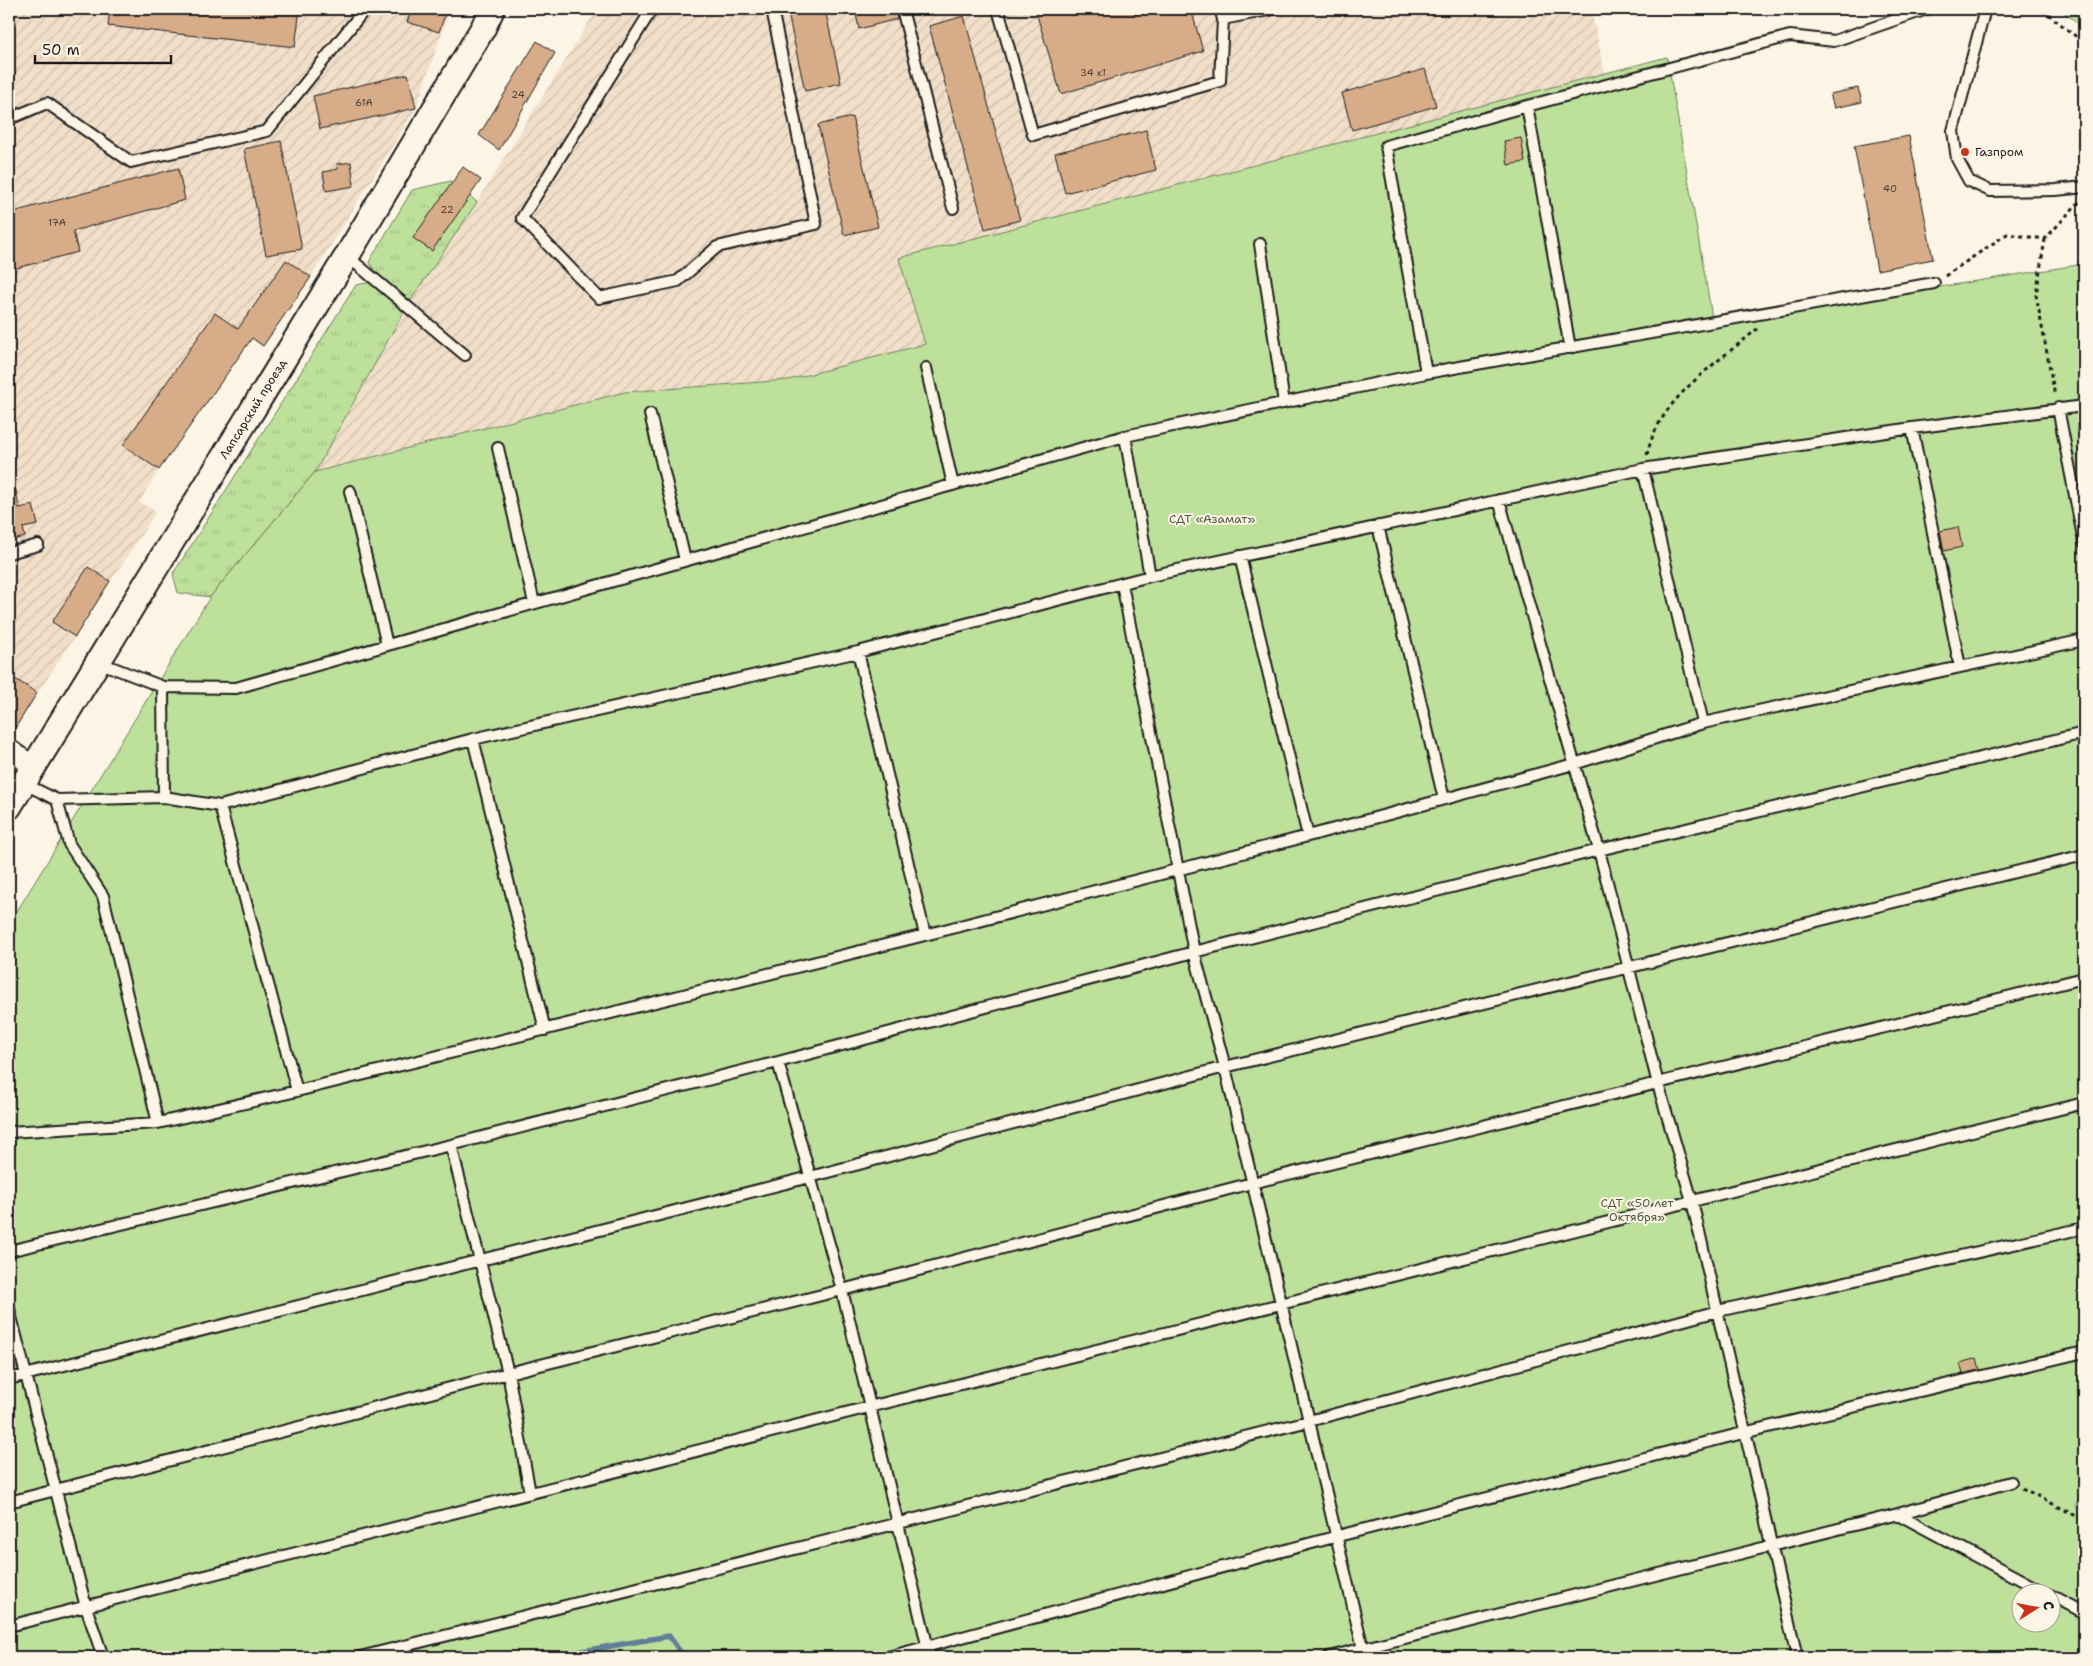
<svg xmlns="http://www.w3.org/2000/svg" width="2093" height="1666" viewBox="0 0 2093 1666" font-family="'Shantell Sans',sans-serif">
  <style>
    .industrial { fill: url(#industrial-furrows) }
    .grass { fill: url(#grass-tufts); stroke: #6c7e5c }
    .forest { fill: url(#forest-firs); stroke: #6c7e5c }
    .garden { fill: #bde19b; stroke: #6c7e5c; fill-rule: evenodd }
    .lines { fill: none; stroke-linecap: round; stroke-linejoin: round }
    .stream { stroke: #607e98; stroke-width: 5.5 }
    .building { fill: #d7ac88; stroke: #1c1c1c }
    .service-casing { stroke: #1c1c1c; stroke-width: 14 }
    .minor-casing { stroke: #1c1c1c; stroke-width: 22 }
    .tertiary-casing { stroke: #1c1c1c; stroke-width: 28 }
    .path { stroke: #1c1c1c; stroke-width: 3; stroke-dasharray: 4 4; stroke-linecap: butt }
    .service { stroke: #fcf5e5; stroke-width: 10 }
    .minor { stroke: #fcf5e5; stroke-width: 19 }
    .tertiary { stroke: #fcf5e5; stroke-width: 24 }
    .poi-dot { fill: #c8321e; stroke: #fcf5e5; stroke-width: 2 }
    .labels { text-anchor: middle; stroke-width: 4; stroke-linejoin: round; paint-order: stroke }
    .number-label { font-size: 10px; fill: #4b4037 }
    .poi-label { font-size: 12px; fill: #1c1c1c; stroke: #fcf5e5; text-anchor: start }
    .street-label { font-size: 12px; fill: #1c1c1c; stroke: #fcf5e5 }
    .park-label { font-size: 12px; fill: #4c5742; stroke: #fcf5e5 }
  </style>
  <defs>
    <pattern id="industrial-furrows" width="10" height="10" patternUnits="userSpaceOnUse" patternTransform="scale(1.25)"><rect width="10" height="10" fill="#f1dfc9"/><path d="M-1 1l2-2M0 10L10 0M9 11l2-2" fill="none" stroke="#cebfac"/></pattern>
    <pattern id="grass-tufts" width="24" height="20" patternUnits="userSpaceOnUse" patternTransform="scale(1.25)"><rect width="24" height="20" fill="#bde19b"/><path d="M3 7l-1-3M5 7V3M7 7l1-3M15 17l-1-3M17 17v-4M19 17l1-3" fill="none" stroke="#a2c085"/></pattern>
    <pattern id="forest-firs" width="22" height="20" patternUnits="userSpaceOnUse" patternTransform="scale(1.25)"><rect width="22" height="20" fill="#bde19b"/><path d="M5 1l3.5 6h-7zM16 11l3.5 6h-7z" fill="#a2c085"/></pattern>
  </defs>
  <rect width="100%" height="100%" fill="#fcf5e5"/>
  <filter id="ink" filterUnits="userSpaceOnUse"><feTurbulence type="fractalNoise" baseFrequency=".02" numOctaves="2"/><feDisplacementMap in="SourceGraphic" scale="10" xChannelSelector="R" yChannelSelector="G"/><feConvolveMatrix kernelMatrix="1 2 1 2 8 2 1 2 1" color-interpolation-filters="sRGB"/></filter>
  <g filter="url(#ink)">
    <!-- industrial -->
    <path class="industrial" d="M9 9H450L416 108 311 277 263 346 251 339 159 470 139 502 156 512 17 725 9 720Z
      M597 9H1591L1605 74 900 258 926 344 788 380 625 392 315 472 407 306 477 202Z"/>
    <!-- grass -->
    <path class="grass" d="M451 181 477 202 407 306 315 472 210 597 178 593 173 574 356 285 381 280 369 262 412 190Z"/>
    <!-- forest -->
    <path class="forest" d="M2060 9H2084V28Z"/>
    <!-- garden -->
    <path class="garden" d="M1667 57 1713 323 2084 264V1492L2075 1505 2084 1511V1657H9V924L210 597 315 472 625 392 788 380 925 344 899 258ZM2020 1594H2050V1624H2020Z"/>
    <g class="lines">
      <!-- stream -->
      <path class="stream" d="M548 1657 669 1636 684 1657"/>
    </g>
    <!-- building -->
    <path class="building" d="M110 9H300L295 47 108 26Z
      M412 9H447L439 32 407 22Z
      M787 9H825L841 83 805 91Z
      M855 9H895L897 19 859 29Z
      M1035 9H1191L1203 51 1061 94Z
      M964 16 1020 220 985 229 929 26Z
      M537 41 555 53 499 150 479 135Z
      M1425 69 1436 106 1352 130 1342 93Z
      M408 74 416 108 320 129 313 96Z
      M1858 88 1862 102 1834 108 1830 94Z
      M852 117 878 227 844 235 818 125Z
      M1146 130 1156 170 1065 193 1055 153Z
      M1909 136 1933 259 1877 270 1854 146Z
      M1521 138 1525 162 1508 165 1504 141Z
      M281 141 302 249 266 255 244 149Z
      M351 162 354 186 326 191 323 172 338 169 337 164Z
      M463 167 481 180 432 251 413 238Z
      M178 168 185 200 73 231 78 252 9 270V213Z
      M286 260 311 277 263 346 252 338 159 470 123 445 215 313 238 329Z
      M9 490H16L19 508 33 505 38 525 23 528 25 537 9 541Z
      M1958 527 1962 547 1944 551 1940 531Z
      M88 567 110 581 75 637 52 622Z
      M9 675 37 693 9 738Z
      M1977 1358 1980 1370 1963 1374 1960 1363Z"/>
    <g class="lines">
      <defs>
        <path id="service" d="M652 9 522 218 599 298 678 281 717 247 816 224 772 9
          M902 9 953 208
          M998 9 1033 135 1220 81 1223 19
          M1220 9 1223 19 1274 9
          M1985 9 1953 131 1957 159 1969 181 1990 191 2056 190 2084 187
          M1527 106 1790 36 1834 41 1927 9
          M9 119 47 103 131 162 267 131 365 9
          M1260 244 1284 403
          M347 256 465 355
          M926 368 953 485
          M1426 373 1386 146 1527 106 1570 348
          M2058 408 2084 542
          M650 414 685 560
          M1912 428 1960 667
          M1125 436 1150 576
          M498 448 534 603
          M1643 469 1703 723
          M350 491 387 645
          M1499 500 1599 850 1658 1084 1692 1201 1797 1657
          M1378 526 1444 799
          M9 553 38 545
          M1240 556 1308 836
          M1122 584 1194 952 1225 1067 1365 1657
          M858 652 925 935
          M98 662 163 687 236 688 1125 436 1426 373 1934 283
          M163 687 164 797
          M473 739 545 1030
          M23 783 57 800 164 797 220 806 297 1091
          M57 800 69 844 103 896 158 1123
          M220 806 473 739 858 652 1150 576 1643 469 1912 428 2084 406
          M778 1062 842 1290 930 1657
          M9 1132 158 1123 297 1091 925 935 1308 836 1574 764 1703 723 2084 640
          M451 1145 508 1373 530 1493
          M9 1251 451 1145 778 1062 1194 952 1599 850 2084 733
          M9 1309 86 1607 103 1657
          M9 1379 810 1177 1225 1067 2084 855
          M9 1502 508 1373 842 1290 1252 1183 2084 978
          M1898 1514 2047 1594
          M2050 1595 2084 1613
          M9 1626 869 1407 2084 1103
          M360 1657 1309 1421 1718 1311 2084 1228
          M888 1657 1338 1536 1747 1432 2084 1352
          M1329 1657 1898 1514 2011 1482"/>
        <path id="minor" d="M9 749 34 767"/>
        <path id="tertiary" d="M9 807 347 256 483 28 492 9"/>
      </defs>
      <!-- service casing -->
      <use href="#service" class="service-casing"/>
      <!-- minor casing -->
      <use href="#minor" class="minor-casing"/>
      <!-- tertiary casing -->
      <use href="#tertiary" class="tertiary-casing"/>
      <!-- path -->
      <path class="path" d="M2042 9 2084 43
        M2045 239 2036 295 2055 396
        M1945 276 2007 234 2045 239 2079 202
        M1647 455C1659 398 1715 365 1757 329
        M2022 1488 2084 1520"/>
      <!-- service -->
      <use href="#service" class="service"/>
      <!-- minor -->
      <use href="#minor" class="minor"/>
      <!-- tertiary -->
      <use href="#tertiary" class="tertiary"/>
    </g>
  </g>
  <!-- markers -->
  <circle class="poi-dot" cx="1965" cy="152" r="5"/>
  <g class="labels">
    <!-- number labels -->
    <g class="number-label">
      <text x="1093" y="76">34 к1</text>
      <text x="518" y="98">24</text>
      <text x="364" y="106">61А</text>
      <text x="1890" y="192">40</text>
      <text x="447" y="213">22</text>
      <text x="57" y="226">17А</text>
    </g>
    <!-- poi labels -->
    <g class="poi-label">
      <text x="1975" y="156">Газпром</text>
    </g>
    <!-- street labels -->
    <g class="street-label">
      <text transform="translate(253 409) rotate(-58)" y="4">Лапсарский проезд</text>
    </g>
    <!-- park labels -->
    <g class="park-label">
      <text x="1212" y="523">СДТ «Азамат»</text>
      <text x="1637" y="1207">СДТ «50 лет<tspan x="1637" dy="14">Октября»</tspan></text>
    </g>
  </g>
  <!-- margin -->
  <rect width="2093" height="1666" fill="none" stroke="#fcf5e5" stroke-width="30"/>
  <rect x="15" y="15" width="2063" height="1636" fill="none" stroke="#1c1c1c" stroke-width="2" filter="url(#ink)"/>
  <!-- north arrow -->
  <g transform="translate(2036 1608) rotate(79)"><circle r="24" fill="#fcf5e5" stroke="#a29e95"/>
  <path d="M0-4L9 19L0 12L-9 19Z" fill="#c8321e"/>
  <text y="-8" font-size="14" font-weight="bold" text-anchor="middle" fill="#1c1c1c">С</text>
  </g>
  <!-- scale -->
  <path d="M35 55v8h136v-8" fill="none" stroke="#1c1c1c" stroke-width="2.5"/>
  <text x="42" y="55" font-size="15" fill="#1c1c1c" stroke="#fcf5e5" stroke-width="4" paint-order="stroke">50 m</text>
</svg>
